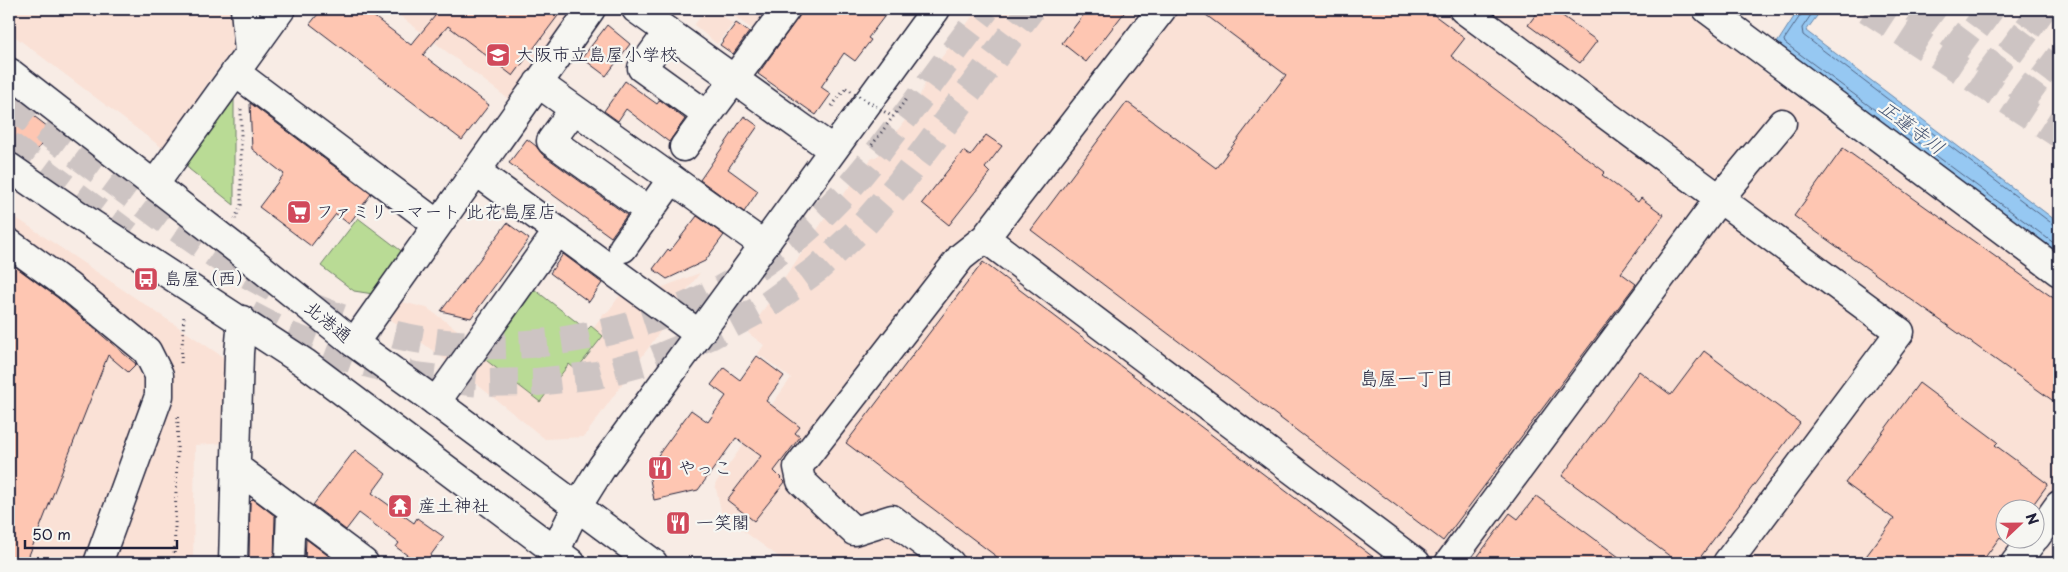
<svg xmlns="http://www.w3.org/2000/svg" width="2068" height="572" viewBox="0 0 2068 572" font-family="'Playpen Sans','Klee One',sans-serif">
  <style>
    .built { fill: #fae1d6 }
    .green { fill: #b9db95; stroke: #6e7e68 }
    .water { fill: #96c8f2; stroke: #6886a9 }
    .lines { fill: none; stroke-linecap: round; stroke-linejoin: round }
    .shore { stroke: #506484; stroke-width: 1 }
    .building { fill: #fec6b2; stroke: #22223b }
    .highway-tunnel { stroke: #cdc4c3; stroke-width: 28; stroke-dasharray: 28 14; stroke-linecap: butt }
    .minor-casing { stroke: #22223b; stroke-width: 31 }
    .major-casing { stroke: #22223b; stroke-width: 31 }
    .path { stroke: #22223b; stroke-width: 3; stroke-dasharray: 1 4; stroke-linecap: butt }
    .minor { stroke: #f6f6f2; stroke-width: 28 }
    .major { stroke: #f6f6f2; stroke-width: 28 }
    .path-bridge { stroke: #22223b; stroke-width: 3; stroke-dasharray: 1 4; stroke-linecap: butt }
    .labels { text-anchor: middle; stroke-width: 4.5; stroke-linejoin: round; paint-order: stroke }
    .poi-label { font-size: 18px; fill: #22223b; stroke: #f6f6f2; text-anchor: start }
    .street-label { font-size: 18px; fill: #22223b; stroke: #f6f6f2 }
    .water-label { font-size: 19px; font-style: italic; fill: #455472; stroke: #f6f6f2 }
    .neighbourhood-label { font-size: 19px; fill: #22223b; stroke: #f6f6f2 }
  </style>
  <rect width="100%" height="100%" fill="#f8ece5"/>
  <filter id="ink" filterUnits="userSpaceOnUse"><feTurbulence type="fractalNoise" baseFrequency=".02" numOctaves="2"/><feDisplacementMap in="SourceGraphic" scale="10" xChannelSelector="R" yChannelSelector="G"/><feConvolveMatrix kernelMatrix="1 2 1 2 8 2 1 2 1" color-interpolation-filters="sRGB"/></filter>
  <g filter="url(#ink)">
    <!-- built -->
    <path class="built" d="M9 9H262L206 85 165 150 9 32Z
      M391 9H578L511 101Z
      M707 9H714L733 24 717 44 694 25Z
      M724 9H778L759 34Z
      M978 9H1682L1833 124 2059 290V482L2036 514V510H2006V540H2016L1999 563H787L722 515 715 484 791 378 758 354 764 345 748 333 823 221 871 159 879 155 915 107 929 74Z
      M9 213 223 357 226 443 195 445 193 563H9Z
      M700 273 676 304 657 289Z
      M623 291 667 322 584 437 545 439 464 374 478 354 569 364 577 370 603 336 593 328 604 313H607Z
      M398 301 427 308 469 338 451 364 387 317Z"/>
    <!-- green -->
    <path class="green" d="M234 100V205L189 169 186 163Z
      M358 218 404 253 373 294 354 291 321 266Z
      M530 286 587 330 591 326 603 336 576 370 569 364 540 402 478 354Z"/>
    <!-- water -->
    <path class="water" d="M1799 9H1822L1806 31 2059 223V253L1777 43Z"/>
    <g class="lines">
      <!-- shore -->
      <path class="shore" d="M1802 9V13L1784 40 1785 43 2059 247
        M1815 9 1802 28 1803 35 2054 225 2059 227"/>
    </g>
    <!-- building -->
    <path class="building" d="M322 9H364L411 45 435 16 425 9H563L513 76 448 26 423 55 489 105 462 140 310 24Z
      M804 9H890L868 38 871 40 855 61 844 53 821 87 831 94 816 115 758 74Z
      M1088 9H1127L1086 62 1062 43Z
      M1198 9H1426L1465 38 1451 56 1605 172 1602 175 1638 202 1641 198 1664 215 1621 273 1636 284 1443 541 1031 230 1127 102 1216 168 1286 75Z
      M1540 9H1553L1597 41 1580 63 1528 25Z
      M736 23 749 32 733 54 720 45Z
      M607 25 630 44 606 76 582 58Z
      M625 81 657 104 660 100 685 119 669 142 626 109 618 121 604 111Z
      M9 97 52 130 29 161 9 146Z
      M250 103 371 194 349 224 336 214 311 246 259 207 284 174 252 149Z
      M744 116 758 126 728 169 758 191 744 212 700 180Z
      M986 135 1002 146 985 168 990 173 949 225 922 203 963 151 970 156Z
      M527 139 536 146 542 154 627 215 611 237 509 163Z
      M1843 148 2059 302V405L1794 216Z
      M697 216 724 235 705 261 667 279 653 269 668 249 670 251Z
      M507 223 529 239 471 318 441 311Z
      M563 254 602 283 589 302 550 273Z
      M9 262 58 298 136 364 128 372 108 355 26 563H9Z
      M983 262 1381 563H1005L846 443Z
      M1704 351 1800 423 1696 563H1679L1562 476 1639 371 1671 395Z
      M757 356 784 376 766 401 800 427 795 433 800 437 774 471 785 482 754 521 727 500 761 456 736 438 698 490 654 500 648 469 691 410 708 422 726 396 711 385 724 368 740 380Z
      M1919 383 1998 442 1995 445 2048 484 2029 510H2006V540H2007L2006 542 2000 537 1981 563H1861L1894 519 1845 483Z
      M355 450 386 474 372 493 414 523 417 518 444 537 425 563H418L396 547 399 543 359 513 346 530 313 505Z
      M1536 496 1588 534 1627 563H1487L1478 556 1510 513 1518 519Z
      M253 499 275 516 274 563H249L250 502Z
      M306 539 338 563H305Z"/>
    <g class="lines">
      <!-- highway-tunnel -->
      <path class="highway-tunnel" d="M1867 9 2059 134
        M1915 9 2040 102
        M1973 9 2059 73
        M2025 9 2059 34
        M9 104 168 222 232 266 278 291
        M9 145 129 235
        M315 308C348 321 381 333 416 339 527 358 654 334 748 273 780 253 810 228 836 201 863 174 885 143 908 113 934 78 960 43 986 9
        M250 315 290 336 354 360 415 376 480 383 537 382 597 375 653 360 712 335 768 305 817 269 861 228 900 183 1031 9"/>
      <defs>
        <path id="minor" d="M245 9 249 52
          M636 9 833 150
          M1463 9 1900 332 1727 563
          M1707 9 2059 272
          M668 32 642 68 707 115
          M235 72 437 224
          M538 83 764 245
          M574 109 551 141 649 211
          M684 147 786 9
          M477 172 699 334
          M154 185 281 9
          M985 238 1416 563
          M9 243 68 286 147 351 159 375V396L98 563
          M623 248 672 179
          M354 343 591 9
          M436 402 558 231
          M237 468 364 563
          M2036 537 2059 505
          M233 563 239 353 242 320
          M289 563 291 510
          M553 563C562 528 583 497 602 467L936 9
          M950 563 892 519 854 531 801 481 798 467 961 257 985 238 1162 9
          M1449 563 1719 199 1782 123
          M2015 563 2033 540"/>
        <path id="major" d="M9 72 256 264 354 343 436 402 653 563
          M9 167 81 217 305 363 571 563"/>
      </defs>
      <!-- minor casing -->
      <use href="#minor" class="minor-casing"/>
      <!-- major casing -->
      <use href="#major" class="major-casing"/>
      <!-- path -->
      <path class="path" d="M832 106 846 88
        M872 145 907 98
        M235 219 241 205V107
        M181 363 184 316
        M174 563 178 417"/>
      <!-- minor -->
      <use href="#minor" class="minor"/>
      <!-- major -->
      <use href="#major" class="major"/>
      <!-- path-bridge -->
      <path class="path-bridge" d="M846 88 893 117"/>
    </g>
  </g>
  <!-- icons -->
  <defs>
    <symbol id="school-square" viewBox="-11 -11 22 22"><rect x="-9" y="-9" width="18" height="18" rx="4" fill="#d1495b" stroke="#f6f6f2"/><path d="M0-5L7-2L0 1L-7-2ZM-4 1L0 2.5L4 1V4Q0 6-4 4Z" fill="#fff"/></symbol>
    <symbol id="supermarket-square" viewBox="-11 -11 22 22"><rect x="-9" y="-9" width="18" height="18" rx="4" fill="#d1495b" stroke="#f6f6f2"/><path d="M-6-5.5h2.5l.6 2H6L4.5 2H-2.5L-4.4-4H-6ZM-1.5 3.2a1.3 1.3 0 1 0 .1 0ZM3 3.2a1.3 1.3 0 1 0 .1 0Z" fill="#fff"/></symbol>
    <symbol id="bus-square" viewBox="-11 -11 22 22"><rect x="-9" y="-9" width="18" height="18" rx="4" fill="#d1495b" stroke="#f6f6f2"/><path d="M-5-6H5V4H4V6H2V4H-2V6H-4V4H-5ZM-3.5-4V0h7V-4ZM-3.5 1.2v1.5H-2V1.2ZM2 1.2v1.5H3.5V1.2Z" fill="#fff"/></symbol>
    <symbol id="restaurant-square" viewBox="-11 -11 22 22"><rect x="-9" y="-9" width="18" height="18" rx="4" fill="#d1495b" stroke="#f6f6f2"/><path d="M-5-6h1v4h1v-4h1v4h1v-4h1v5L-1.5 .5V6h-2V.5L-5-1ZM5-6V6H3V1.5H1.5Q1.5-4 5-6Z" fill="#fff"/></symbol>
    <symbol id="temple-square" viewBox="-11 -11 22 22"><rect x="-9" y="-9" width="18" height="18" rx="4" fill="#d1495b" stroke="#f6f6f2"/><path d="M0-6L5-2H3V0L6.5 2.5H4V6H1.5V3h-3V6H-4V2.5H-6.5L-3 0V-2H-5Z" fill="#fff"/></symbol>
  </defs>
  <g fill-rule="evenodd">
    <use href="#school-square" x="484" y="41" width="28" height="28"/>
    <use href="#supermarket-square" x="285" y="198" width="28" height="28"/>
    <use href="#bus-square" x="132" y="265" width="28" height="28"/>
    <use href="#restaurant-square" x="646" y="454" width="28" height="28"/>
    <use href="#temple-square" x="386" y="492" width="28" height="28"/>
    <use href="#restaurant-square" x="664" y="509" width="28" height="28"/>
  </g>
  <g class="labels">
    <!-- poi labels -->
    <g class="poi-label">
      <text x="516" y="61">大阪市立島屋小学校</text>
      <text x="316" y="218">ファミリーマート 此花島屋店</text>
      <text x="164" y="285">島屋（西）</text>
      <text x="678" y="474">やっこ</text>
      <text x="418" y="512">産土神社</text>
      <text x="696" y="529">一笑閣</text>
    </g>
    <!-- street labels -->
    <g class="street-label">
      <text transform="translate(328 322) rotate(39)" y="6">北港通</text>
    </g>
    <!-- water labels -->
    <g class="water-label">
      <text transform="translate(1912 127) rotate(37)" y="7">正蓮寺川</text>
    </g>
    <!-- neighbourhood labels -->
    <g class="neighbourhood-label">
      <text x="1407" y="385">島屋一丁目</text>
    </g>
  </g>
  <!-- margin -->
  <rect width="2068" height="572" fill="none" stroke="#f6f6f2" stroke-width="30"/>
  <rect x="15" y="15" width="2038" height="542" fill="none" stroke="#22223b" stroke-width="2" filter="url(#ink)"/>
  <!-- north arrow -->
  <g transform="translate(2020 524) rotate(68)"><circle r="24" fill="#f6f6f2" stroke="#a1a1a9"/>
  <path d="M0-4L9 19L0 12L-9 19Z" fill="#d1495b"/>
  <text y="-8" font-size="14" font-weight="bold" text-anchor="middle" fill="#22223b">N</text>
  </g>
  <!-- scale -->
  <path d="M25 540v8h152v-8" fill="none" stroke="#22223b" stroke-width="2.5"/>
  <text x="32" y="540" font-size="15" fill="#22223b" stroke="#f6f6f2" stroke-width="4" paint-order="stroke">50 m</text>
</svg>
